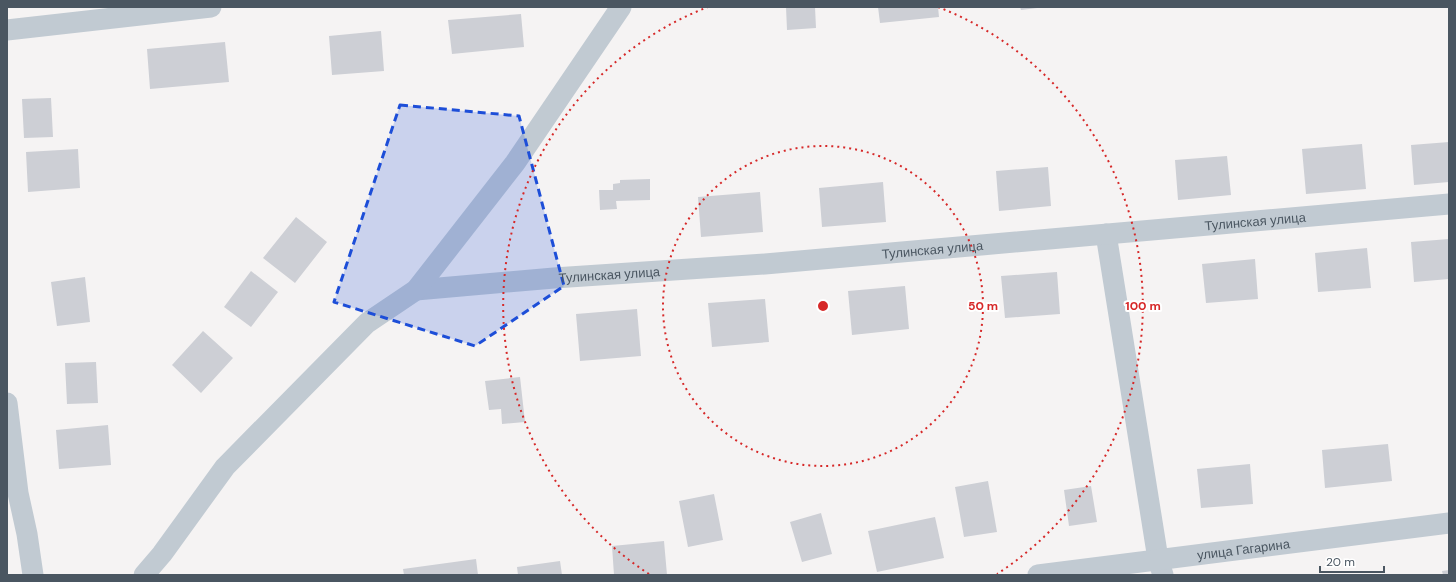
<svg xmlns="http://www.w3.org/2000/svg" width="1456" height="582" viewBox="0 0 1456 582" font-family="'DM Sans',sans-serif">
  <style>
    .building { fill: #cdcfd5 }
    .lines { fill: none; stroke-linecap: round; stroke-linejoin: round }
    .minor { stroke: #c1cad2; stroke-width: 21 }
    .marked { fill: #1d4ed8; fill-opacity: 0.2; stroke: #1d4ed8; stroke-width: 3; stroke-dasharray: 8 5; stroke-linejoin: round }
    .ring { fill: none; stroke: #d62828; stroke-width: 2; stroke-dasharray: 2 4 }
    .labels { text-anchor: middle; stroke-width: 4; stroke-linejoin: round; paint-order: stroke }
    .street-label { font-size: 13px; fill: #4a5661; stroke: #fff }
    .centre { fill: #d62828; stroke: #fff; stroke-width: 2 }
    .ring-label { font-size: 12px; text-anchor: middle; font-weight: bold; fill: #d62828; stroke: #fff; stroke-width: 4; stroke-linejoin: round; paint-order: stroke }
  </style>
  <rect width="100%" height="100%" fill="#f5f3f3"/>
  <!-- building -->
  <path class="building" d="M786 7H815L816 28 787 30Z
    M878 7H938L939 17 880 23Z
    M1020 7H1037V8L1021 10Z
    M521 14 524 47 452 54 448 20Z
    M381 31 384 71 332 75 329 36Z
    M225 42 229 82 150 89 147 49Z
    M51 98 53 137 24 138 22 99Z
    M1449 142V182L1414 185 1411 145Z
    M1362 144 1366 189 1306 194 1302 149Z
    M78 149 80 188 28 192 26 152Z
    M1227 156 1231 195 1178 200 1175 160Z
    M1048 167 1051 206 999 211 996 171Z
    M650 179V200L616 201 617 209 600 210 599 190H613V184L620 183V180Z
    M883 182 886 222 822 227 819 188Z
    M760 192 763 232 701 237 698 197Z
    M296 217 327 242 295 283 263 258Z
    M1449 239V279L1414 282 1411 242Z
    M1367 248 1371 288 1318 292 1315 253Z
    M1255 259 1258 299 1206 303 1202 264Z
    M251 271 278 292 251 327 224 307Z
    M1057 272 1060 314 1005 318 1001 276Z
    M85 277 90 322 57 326 51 282Z
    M905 286 909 329 852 335 848 291Z
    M765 299 769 342 712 347 708 303Z
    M637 309 641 356 580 361 576 314Z
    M203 331 233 358 201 393 172 365Z
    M96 362 98 403 67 404 65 363Z
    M520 377 525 422 502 424 501 409 489 410 485 381Z
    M108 425 111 465 59 469 56 430Z
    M1388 444 1392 481 1325 488 1322 450Z
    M1250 464 1253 504 1201 508 1197 469Z
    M988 481 997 532 964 537 955 487Z
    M1091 486 1097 522 1069 526 1064 490Z
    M714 494 723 540 688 547 679 501Z
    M821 513 832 554 802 562 790 522Z
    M935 517 944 558 877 572 868 531Z
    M664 541 667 575H614L612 546Z
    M476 559 478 575H404L403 569Z
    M560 561 562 575H518L517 567Z
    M1449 570V575H1443L1442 571Z"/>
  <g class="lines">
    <!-- minor -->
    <g class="minor">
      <path d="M7 30 211 7"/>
      <path d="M1106 234 1158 559 1163 575"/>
      <path id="s1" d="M416 290 554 278 765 264 1449 204"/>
      <path d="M7 403 18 493 27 534 33 575"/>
      <path d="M144 575 162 554 225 467 367 323 416 290 515 163 621 7"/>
      <path id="s2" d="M1038 575 1449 523"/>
    </g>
  </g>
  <!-- marked area -->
  <path class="marked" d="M400 105 519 116 564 286 475 346 334 302Z"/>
  <!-- distance rings -->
  <g class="ring">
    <circle cx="823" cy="306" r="160"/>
    <path d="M649 574A320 320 0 0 1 708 7M938 7A320 320 0 0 1 997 574"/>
  </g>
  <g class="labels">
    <!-- street labels -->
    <g class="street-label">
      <text dy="5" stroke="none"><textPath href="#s1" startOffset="842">Тулинская улица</textPath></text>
      <text dy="5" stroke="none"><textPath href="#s1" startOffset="518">Тулинская улица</textPath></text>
      <text dy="5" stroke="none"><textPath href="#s1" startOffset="194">Тулинская улица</textPath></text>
      <text dy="5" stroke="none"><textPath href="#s2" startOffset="207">улица Гагарина</textPath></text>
    </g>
  </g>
  <circle cx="823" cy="306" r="6" class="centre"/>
  <g class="ring-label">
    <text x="983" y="310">50 m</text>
    <text x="1143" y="310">100 m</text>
  </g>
  <!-- border -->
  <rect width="1456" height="582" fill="none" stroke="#4a5661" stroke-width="16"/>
  <!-- scale -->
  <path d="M1320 566v6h64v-6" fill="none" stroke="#4a5661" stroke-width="2"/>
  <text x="1326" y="566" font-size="12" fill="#4a5661" stroke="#ffffff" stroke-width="3" paint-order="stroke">20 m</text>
</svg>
